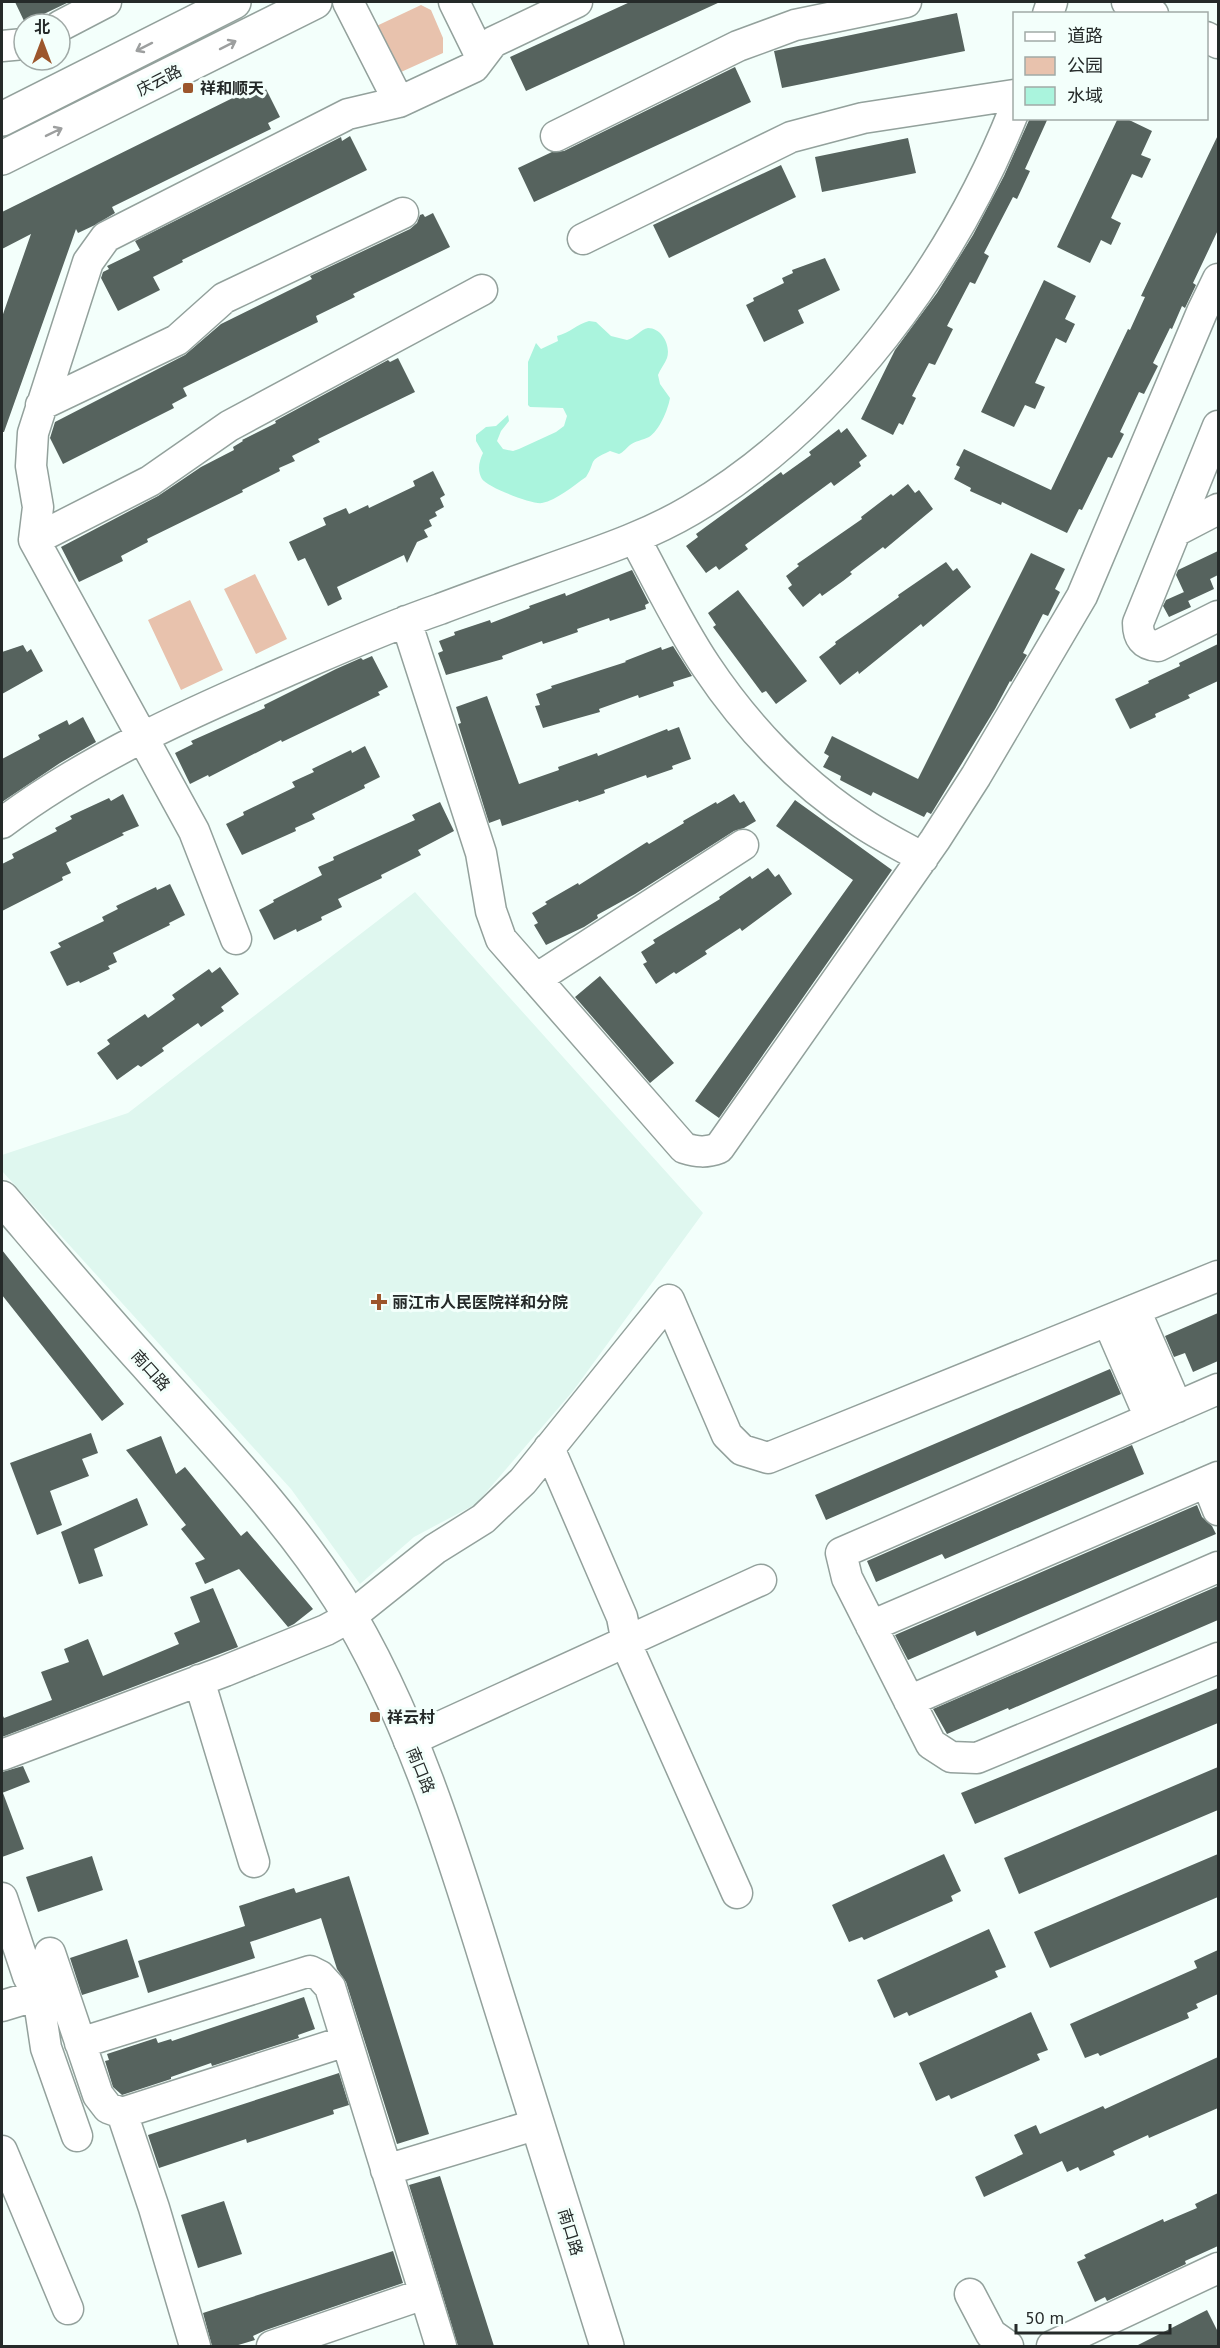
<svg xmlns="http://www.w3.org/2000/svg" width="1220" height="2348" viewBox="0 0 1220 2348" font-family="'PT Sans','Noto Sans SC',sans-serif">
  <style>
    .built { fill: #dff7ef }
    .green { fill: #e8c2ad }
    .water { fill: #aaf4dd }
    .building { fill: #56635e }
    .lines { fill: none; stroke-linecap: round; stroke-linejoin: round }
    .minor-casing { stroke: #93a19c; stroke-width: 33 }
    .major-casing { stroke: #93a19c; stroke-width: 36 }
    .minor { stroke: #fff; stroke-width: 30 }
    .major { stroke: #fff; stroke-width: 33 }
    .oneway { stroke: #9d9f9f }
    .poi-dot { fill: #9c562c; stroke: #f3fffb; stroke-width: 2 }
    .labels { text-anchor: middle; stroke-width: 6; stroke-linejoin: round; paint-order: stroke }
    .street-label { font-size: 16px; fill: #252a29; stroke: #f3fffb }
    .poi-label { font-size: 16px; font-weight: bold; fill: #252a29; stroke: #f3fffb; text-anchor: start }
  </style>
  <rect width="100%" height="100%" fill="#f3fffb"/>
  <!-- built -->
  <path class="built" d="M415 892 703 1213 573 1391 476 1504 414 1537 360 1584 291 1489 2 1171V1155L128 1113Z"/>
  <!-- green -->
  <path class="green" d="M421 5 431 10 443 38V53L390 77 368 30Z
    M255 574 287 639 256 654 224 589Z
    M190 600 223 670 181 690 148 620Z"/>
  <!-- water -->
  <path class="water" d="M589 321 596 322 611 336 627 340C635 338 641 329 648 328 662 328 671 346 667 358 665 364 660 369 658 375L660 384 670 398C668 410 659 431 649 437 643 440 635 441 630 445 626 448 624 452 619 454L610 451C586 462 597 460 586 477 573 486 557 500 542 503 533 505 487 487 482 479 477 470 479 462 483 453L476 441V435L486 427 496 426 508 415 509 421 501 431 497 441 503 449 513 451 519 449 556 432 564 426 567 416 563 408 530 407 528 405V362L536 343 541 349 558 341 557 336C570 333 577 324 589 321Z"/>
  <!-- building -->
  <path class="building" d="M15 2H69L25 23Z
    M630 2H720L526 91 510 57Z
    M957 13 965 51 782 88 774 51Z
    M735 67 751 102 534 202 518 168 552 152 564 151Z
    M263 83 280 117 268 123 271 129 112 207 115 213 95 225 78 233 76 229 4 432H2V317L31 234 2 249V212Z
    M1030 118H1048L1025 169 1030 171 1017 199 1013 197 984 253 989 256 975 284 970 282 947 326 953 329 935 365 929 363 912 396 916 398 903 425 899 423 893 435 861 419 895 350 937 293 973 235 1004 176Z
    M1118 118H1125L1152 131 1141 155 1151 159 1142 178 1132 174 1111 218 1121 223 1111 245 1101 240 1090 263 1057 247Z
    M1218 135V230L1193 283 1196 285 1185 308 1182 306 1172 329 1170 328 1153 363 1158 366 1144 394 1139 392 1120 432 1124 434 1112 458 1108 457 1082 510 1079 509 1067 533 1002 502 1001 505 970 491 971 488 954 479 960 467 956 465 964 449 1051 490 1128 329 1130 330 1145 297 1141 296Z
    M350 136 367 170 182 260 183 262 153 277 160 290 118 311 101 278 103 272 109 269 107 266 140 250 135 241 341 137 342 141Z
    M908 138 916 173 822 192 815 157Z
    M781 165 796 197 669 258 653 225Z
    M433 213 450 247 353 294 355 297 316 316 318 322 183 388 187 396 172 404 174 408 63 464 50 438 55 422 185 355 221 324 312 279 310 276 410 229 417 223 420 215 423 214 425 217Z
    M825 258 840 290 798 310 804 323 764 342 746 305 754 301 753 298 784 283 782 278 793 273 792 270Z
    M1044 280 1076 296 1065 319 1075 324 1066 343 1056 338 1035 383 1045 387 1035 409 1025 405 1014 427 981 412Z
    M398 358 415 392 318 439 320 442 292 456 295 461 279 468 280 471 242 490 243 492 147 539 148 542 121 556 123 561 79 582 61 547 158 496 201 467 234 450 233 447 243 441 242 440 276 423 275 421 388 360 390 362Z
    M847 428 867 456 859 462 861 466 834 486 831 482 745 545 748 549 719 570 716 566 706 573 686 546 698 537 696 534 781 472 783 475 811 455 809 452 839 429 841 433Z
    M433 471 445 495 440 498 444 507 435 512 437 516 429 520 432 526 424 530 428 537 417 542 407 563 404 555 337 587 342 599 328 606 305 558 298 561 289 542 326 525 323 518 346 508 349 514 368 505 369 508 415 486 413 481Z
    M908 484 915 493 919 490 933 509 885 549 883 547 850 572 852 574 843 581 822 596 820 593 803 607 788 588 792 585 786 576 799 566 797 564 862 519 861 517 891 494 893 496Z
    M1218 551V575L1210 579 1214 589 1188 601 1176 575 1178 570Z
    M1031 553 1065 569 1055 589 1060 592 1048 616 1043 614 1023 653 1027 655 1011 682 1010 681 995 709 931 814 927 812 924 817 873 792 871 796 840 780 841 776 823 767 829 756 824 753 832 736 918 779Z
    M946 562 953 571 957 568 971 587 923 627 921 624 859 674 858 671 840 685 819 657 836 644 835 642 899 597 898 595Z
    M632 570 649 603 645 605 646 609 610 621 609 618 577 629 578 632 555 640 543 644 542 641 502 656 503 659 446 675 438 653 443 651 439 641 455 635 454 632 490 620 491 623 530 608 529 606 565 593 566 596Z
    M738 590 807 681 776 704 766 691 762 693 713 627 716 625 708 613Z
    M1184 592 1191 607 1169 617 1163 606 1166 600Z
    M1218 644V681L1188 695 1190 698 1155 714 1156 717 1130 729 1115 699 1149 683 1148 681 1180 666 1179 663Z
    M23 645 27 652 31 649 43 671 2 694V652Z
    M673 646 692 676 673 682 674 686 639 698 638 695 599 709 600 712 543 728 535 706 540 705 536 694 552 688 551 686 626 662 625 661 661 647 662 650Z
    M372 656 388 687 378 692 380 695 282 742 281 740 209 777 208 775 190 784 175 753 193 744 191 741 265 708 264 705 336 669 361 658 363 660Z
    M487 696 519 784 559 770 558 767 597 753 598 756 667 729 668 731 679 727 691 759 672 766 673 769 647 778 646 775 604 790 605 793 579 802 578 800 502 826 500 819 489 823 458 724 461 723 456 707Z
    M83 717 96 742 60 763 2 802V759L40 739 38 735 67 720 69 725Z
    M365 746 380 777 364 785 365 788 312 814 315 819 295 828 296 831 242 855 226 824 244 815 243 812 295 787 292 782 314 772 312 769 351 750 352 753Z
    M123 794 139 826 122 833 124 835 66 863 71 873 62 877 63 880 2 911V864L14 858 12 854 57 831 55 828 72 819 70 816 109 798 111 801Z
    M734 794 740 803 744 801 756 821 744 828 734 831 635 894 597 915 598 918 584 927 546 945 534 925 538 923 532 913 547 904 545 902 578 883 579 885 647 842 649 844 684 823 683 821 716 802 717 804Z
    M795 800 892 870 719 1118 695 1101 853 880 776 826Z
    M440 802 454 831 418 850 421 855 381 875 382 878 338 899 342 907 321 917 322 920 297 932 296 929 274 940 259 910 274 902 273 900 322 875 318 867 334 860 333 857 415 820 412 815Z
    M768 868 775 877 779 874 792 894 742 931 740 928 705 951 707 954 676 974 674 972 656 984 643 964 647 962 641 952 655 943 653 940 720 899 719 897 750 876 752 879Z
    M170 884 185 915 169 923 170 925 113 953 117 962 108 966 110 969 80 983 79 981 67 986 50 952 61 947 58 943 104 921 102 917 118 909 116 906 156 887 157 890Z
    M220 967 239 994 221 1007 224 1011 201 1027 198 1023 162 1048 164 1051 141 1067 138 1065 117 1080 97 1053 110 1044 107 1040 145 1014 148 1018 175 999 172 995 209 969 212 973Z
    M600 976 674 1063 650 1083 575 997Z
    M2 1250 124 1404 102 1421 2 1295Z
    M1218 1313V1361L1193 1372 1185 1353 1174 1357 1165 1336Z
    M1110 1369 1121 1394 826 1520 815 1495Z
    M91 1433 98 1453 82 1459 89 1476 50 1491 62 1525 37 1535 10 1463Z
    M161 1436 176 1474 185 1467 241 1536 247 1531 313 1609 294 1624 288 1627 239 1569 205 1584 195 1563 205 1559 181 1529 186 1525 126 1450Z
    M1132 1445 1144 1474 945 1559 942 1554 876 1582 867 1561Z
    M137 1498 148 1525 94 1549 103 1576 79 1584 61 1532Z
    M1197 1505 1202 1517 1212 1526 1216 1534 977 1636 975 1631 908 1660 895 1635Z
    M1218 1586V1620L1009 1710 1008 1708 947 1734 933 1709Z
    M213 1588 238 1647 2 1737V1714L4 1718 52 1700 41 1672 69 1662 64 1649 88 1639 103 1676 179 1644 174 1633 200 1622 190 1597Z
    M1218 1688V1723L975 1824 961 1793Z
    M23 1766 30 1782 2 1793V1772Z
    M1218 1767V1810L1019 1894 1004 1858Z
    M2 1793H3L24 1849 2 1857Z
    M944 1854 961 1891 951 1896 953 1901 864 1940 862 1937 849 1942 832 1905Z
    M1218 1854V1897L1050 1968 1034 1932Z
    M92 1856 103 1890 38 1912 26 1877Z
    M349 1876 429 2134 397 2144 346 1982 337 1969 321 1918 250 1942 255 1958 148 1993 138 1961 245 1926 239 1906 294 1888 296 1893Z
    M989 1929 1006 1967 995 1971 998 1977 909 2016 907 2012 894 2018 877 1980Z
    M127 1939 139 1977 82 1995 70 1958Z
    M1218 1950V1994L1196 2004 1198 2008 1187 2013 1189 2018 1100 2056 1098 2053 1085 2058 1070 2024 1197 1968 1194 1961Z
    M304 1997 315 2029 298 2035 299 2038 212 2066 211 2063 171 2077V2079L122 2095 113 2087 105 2061 109 2060 107 2054 156 2038 158 2043 171 2039 172 2041Z
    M1031 2012 1048 2050 1037 2054 1040 2060 951 2099 949 2095 936 2101 919 2063Z
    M1218 2057V2108L1149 2138 1148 2135 1113 2151 1115 2155 1080 2171 1078 2167 1067 2172 1062 2161 984 2197 975 2177 1023 2154 1014 2135 1036 2125 1040 2134 1103 2106 1105 2109Z
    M339 2073 349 2105 333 2110 334 2114 247 2143 246 2139 159 2168 148 2135Z
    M440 2176 458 2233 494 2346H458L409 2185Z
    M1218 2193V2246L1185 2261 1186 2264 1107 2301 1105 2297 1095 2302 1077 2262 1086 2258 1084 2255 1163 2219 1164 2222 1197 2208 1195 2204Z
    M224 2201 242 2254 198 2268 181 2215Z
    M393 2251 403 2283 266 2330 253 2336 255 2340 235 2346H212L203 2313Z
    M1207 2310 1218 2332V2346H1136Z"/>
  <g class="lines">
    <defs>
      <path id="minor" d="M348 2 399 102
        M454 2 481 57
        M1127 2 1153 14
        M1048 14 1052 2
        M60 26 106 2
        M1206 37 1218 43
        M2 46 24 44
        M556 136 738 46 795 25 906 2
        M583 239 791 137 863 118 1014 95
        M41 405 177 340 224 298 403 213
        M1218 426 1138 623C1138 637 1143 645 1158 646L1218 616
        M1176 531 1218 509
        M635 539C658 581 679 626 706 666 746 726 799 782 859 821 879 835 902 846 923 858
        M34 540 150 481 229 426 482 290
        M406 621 481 853 491 911 501 939 684 1148C697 1152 706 1153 719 1148L935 840 976 776 1082 596 1202 312 1218 279
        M2 823C89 758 186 715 285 672 336 650 387 627 440 609 482 593 525 578 567 563 610 548 652 533 691 510 837 424 952 266 1014 111
        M236 939 194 831 34 540 38 507 31 466 33 433 88 262 106 237 348 114 399 102 474 67 493 42 577 2
        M536 979 743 845
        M1135 1310 1177 1407
        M1108 1321 1150 1418
        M1218 1389 841 1553 847 1578 931 1744 951 1757 977 1758 1218 1658
        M549 1448 622 1617 628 1648 737 1893
        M1207 1482 1218 1510
        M871 1626 1218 1477
        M199 1680 254 1862
        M909 1701 1218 1567
        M409 1741 761 1580
        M2 1755 225 1671 326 1630 350 1617 435 1549 483 1519 523 1481 669 1300 727 1435 742 1450 768 1458 1218 1276
        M2 1898 28 1976 38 1995 46 2048 77 2136
        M50 1953 98 2095 108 2108 122 2113 154 2208 195 2346
        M2 2006 38 1995
        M80 2043 310 1971 320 1976 330 1987 441 2346
        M122 2113 346 2041
        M2 2151 68 2309
        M386 2170 538 2124
        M970 2294 991 2334 1008 2346
        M272 2346 424 2294
        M1052 2346 1218 2268"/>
      <path id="major" d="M2 119 234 2
        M2 158 315 2
        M2 1198C49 1253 96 1309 145 1363 213 1440 284 1512 339 1598 410 1711 453 1852 492 1979 531 2102 569 2224 607 2346"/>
    </defs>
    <!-- minor casing -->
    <use href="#minor" class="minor-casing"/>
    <!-- major casing -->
    <use href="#major" class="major-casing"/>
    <!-- minor -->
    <use href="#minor" class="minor"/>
    <!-- major -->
    <use href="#major" class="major"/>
  </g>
  <!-- one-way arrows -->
  <defs><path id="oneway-shaft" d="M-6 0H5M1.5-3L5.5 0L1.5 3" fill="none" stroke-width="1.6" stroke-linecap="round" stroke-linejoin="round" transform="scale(1.5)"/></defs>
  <g class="oneway">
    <use href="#oneway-shaft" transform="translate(228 45) rotate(-27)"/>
    <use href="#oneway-shaft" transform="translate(144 47) rotate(153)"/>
    <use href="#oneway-shaft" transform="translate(54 132) rotate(-26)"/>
  </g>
  <!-- markers -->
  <g class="poi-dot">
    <rect x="182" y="82" width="12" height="12" rx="3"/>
    <path d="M376 1293h6v6h6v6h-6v6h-6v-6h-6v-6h6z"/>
    <rect x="369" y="1711" width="12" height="12" rx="3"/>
  </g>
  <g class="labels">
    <!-- street labels -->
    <g class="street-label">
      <text transform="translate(159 80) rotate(-27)" y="6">庆云路</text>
      <text transform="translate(151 1370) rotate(48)" y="6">南口路</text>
      <text transform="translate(421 1770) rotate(68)" y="6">南口路</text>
      <text transform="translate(571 2232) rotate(73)" y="6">南口路</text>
    </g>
    <!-- poi labels -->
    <g class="poi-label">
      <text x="200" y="94">祥和顺天</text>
      <text x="392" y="1308">丽江市人民医院祥和分院</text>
      <text x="387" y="1723">祥云村</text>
    </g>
  </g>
  <!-- border -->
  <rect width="1220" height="2348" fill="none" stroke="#252a29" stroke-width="6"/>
  <!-- legend -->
  <rect x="1013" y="12" width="195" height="108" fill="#f3fffb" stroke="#a1aaa7" stroke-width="1.5"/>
  <rect x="1025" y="32" width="30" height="9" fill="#ffffff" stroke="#a1aaa7" stroke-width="1.5"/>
  <text x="1067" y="42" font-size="18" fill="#252a29">道路</text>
  <rect x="1025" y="57" width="30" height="18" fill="#e8c2ad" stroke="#a1aaa7" stroke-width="1.5"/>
  <text x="1067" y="72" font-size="18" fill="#252a29">公园</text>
  <rect x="1025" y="87" width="30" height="18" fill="#aaf4dd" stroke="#a1aaa7" stroke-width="1.5"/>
  <text x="1067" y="102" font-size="18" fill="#252a29">水域</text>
  <!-- north arrow -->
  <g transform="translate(42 42)"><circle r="28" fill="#f3fffb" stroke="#a1aaa7" stroke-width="1.5"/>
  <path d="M0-4.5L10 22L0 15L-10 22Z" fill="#9c562c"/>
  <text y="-9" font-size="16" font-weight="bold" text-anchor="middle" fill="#252a29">北</text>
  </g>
  <!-- scale -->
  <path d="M1016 2324v9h154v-9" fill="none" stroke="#252a29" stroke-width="3"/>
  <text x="1025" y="2324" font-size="18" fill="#252a29" stroke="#f3fffb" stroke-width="4.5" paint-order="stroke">50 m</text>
</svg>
